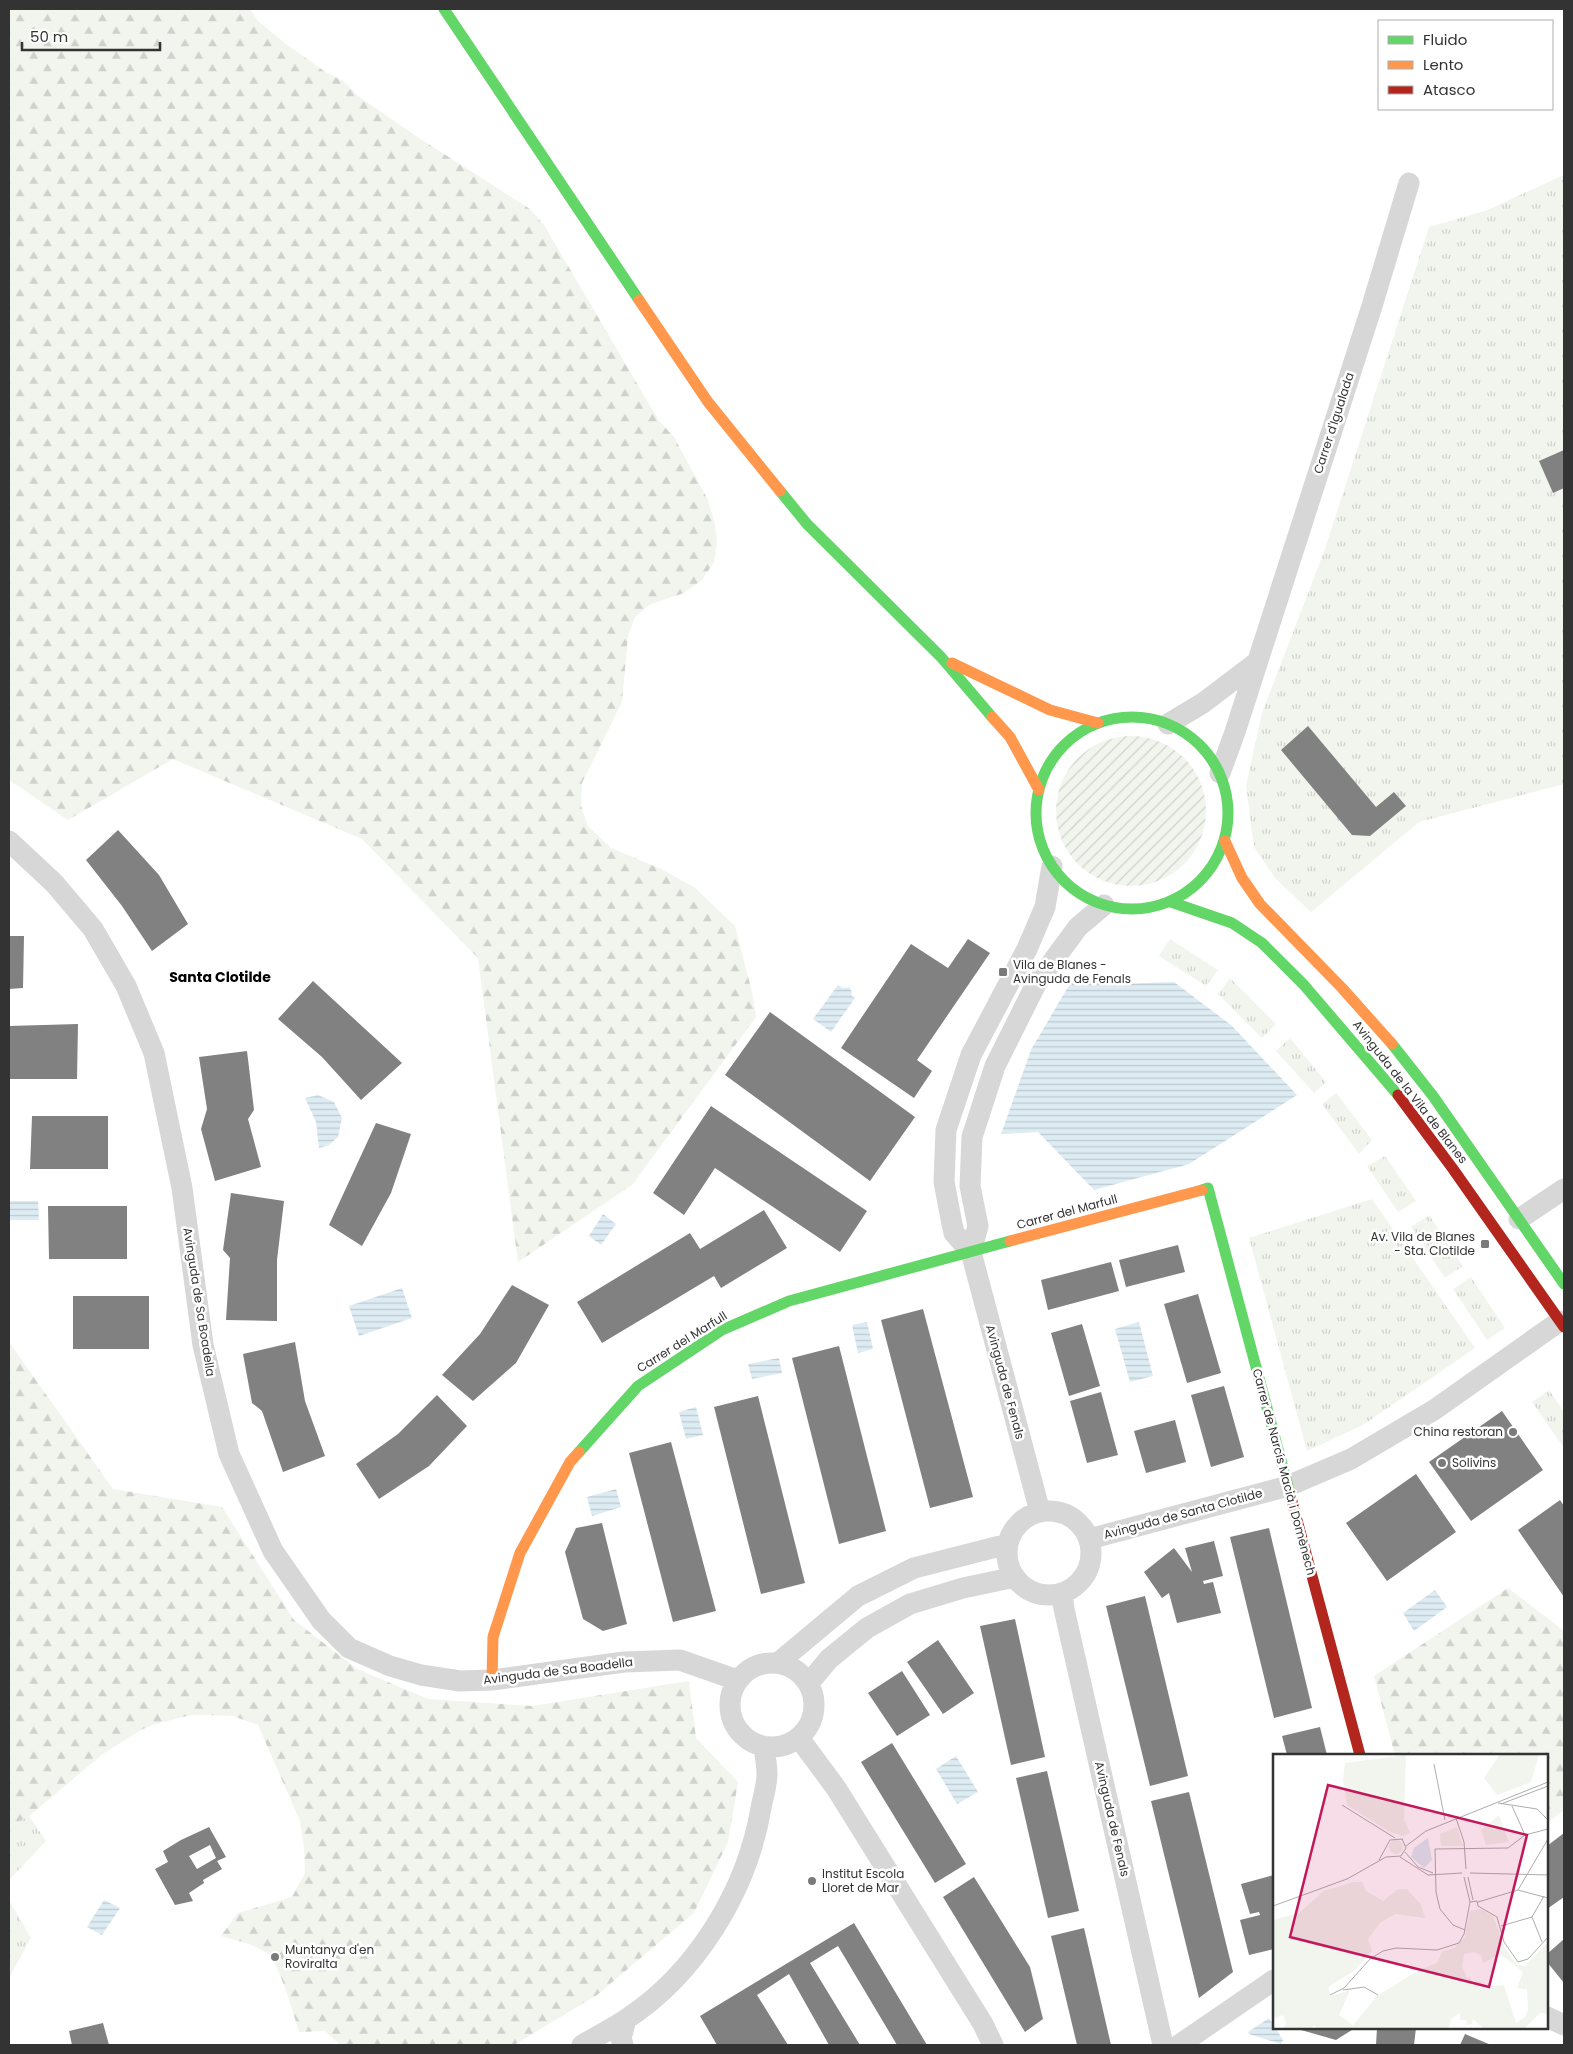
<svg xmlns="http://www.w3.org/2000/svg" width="1573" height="2054" viewBox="0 0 1573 2054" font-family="Poppins,sans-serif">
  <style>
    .grass { fill: url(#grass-tufts) }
    .forest { fill: url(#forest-firs) }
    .garden { fill: url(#garden-furrows) }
    .water { fill: url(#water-rules) }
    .building { fill: #818181; fill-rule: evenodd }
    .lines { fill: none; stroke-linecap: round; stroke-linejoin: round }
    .street { stroke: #d7d7d7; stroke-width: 21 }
    .fast { stroke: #63d668; stroke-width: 11 }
    .slow { stroke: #ff974d; stroke-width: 11 }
    .jam { stroke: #b3261e; stroke-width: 11 }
    .poi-dot { fill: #7a7a7a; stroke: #fff; stroke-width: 2 }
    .labels { text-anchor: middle; stroke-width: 5; stroke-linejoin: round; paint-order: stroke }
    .street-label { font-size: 12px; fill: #333; stroke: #fff }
    .poi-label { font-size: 12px; fill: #333; stroke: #fff; text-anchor: start }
    .neighbourhood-label { font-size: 14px; font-weight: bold; fill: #000; stroke: #fff }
    .inset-road { fill: none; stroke: #adadad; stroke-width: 1 }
    .view { fill: #c2185b; fill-opacity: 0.15; stroke: #c2185b; stroke-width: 2.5 }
    .inset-edge { fill: none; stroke: #333; stroke-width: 2.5 }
  </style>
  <defs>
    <pattern id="grass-tufts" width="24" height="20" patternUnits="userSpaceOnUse" patternTransform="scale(1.25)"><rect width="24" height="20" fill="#f1f5ed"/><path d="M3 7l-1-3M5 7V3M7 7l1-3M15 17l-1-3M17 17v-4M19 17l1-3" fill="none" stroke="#cfd2cc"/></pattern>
    <pattern id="forest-firs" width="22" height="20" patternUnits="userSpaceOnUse" patternTransform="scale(1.25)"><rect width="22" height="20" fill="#f1f5ed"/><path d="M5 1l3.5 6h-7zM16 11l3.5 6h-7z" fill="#cfd2cc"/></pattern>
    <pattern id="garden-furrows" width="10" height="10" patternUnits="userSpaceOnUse" patternTransform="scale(1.25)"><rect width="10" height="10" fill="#f1f5ed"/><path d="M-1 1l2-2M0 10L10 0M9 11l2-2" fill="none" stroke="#cfd2cc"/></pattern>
    <pattern id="water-rules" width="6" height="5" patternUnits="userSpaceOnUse" patternTransform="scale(1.25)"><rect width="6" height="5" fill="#ddebf3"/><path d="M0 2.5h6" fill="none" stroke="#becad1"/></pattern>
  </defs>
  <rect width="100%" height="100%" fill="#fff"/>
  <!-- grass -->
  <path class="grass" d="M1564 175V784L1419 822 1311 912 1275 878 1254 847 1246 786 1262 713 1325 549 1429 227 1485 211Z
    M1170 939 1218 970 1206 986 1159 956Z
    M1230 978 1276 1024 1262 1038 1218 994Z
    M1290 1038 1326 1082 1314 1093 1276 1051Z
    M1336 1093 1372 1140 1359 1154 1322 1104Z
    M1385 1156 1416 1201 1398 1212 1367 1166Z
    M1372 1199 1475 1348 1363 1425 1307 1451 1249 1238Z
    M1429 1215 1463 1266 1445 1278 1411 1227Z
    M1471 1277 1505 1328 1487 1340 1453 1289Z
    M1549 1390 1564 1412V1448L1532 1402Z
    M29 1816 46 1841 9 1880V1827Z
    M9 1900 31 1938 9 1978Z"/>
  <!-- forest -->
  <path class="forest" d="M9 9H250L258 21 286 44 324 71 343 81 358 96 419 138 530 209 544 225 659 421 674 437 708 500 714 520 717 541 714 562 702 580 684 593 651 604 635 617 628 636 622 702 582 783 581 806 588 826 611 848 661 869 694 887 735 926 752 992 756 1017 632 1185 518 1262 478 958 362 839 173 759 68 820 9 780Z
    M9 1342 113 1489 222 1507 294 1620 357 1669 428 1699 532 1706 689 1681 696 1738 738 1782 728 1842 694 1913 597 1995 514 2045H340L325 2031 299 2032C294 2015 280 1966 269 1955 258 1945 235 1940 221 1936L238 1913 292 1897 305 1873 304 1847 300 1821 258 1725 233 1716 205 1715H191L152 1725 139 1731 103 1754 29 1816 9 1827Z
    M1508 1588 1564 1631V1810L1547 1823V1755H1395L1374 1676Z"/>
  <!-- garden -->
  <path class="garden" d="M1056 811a75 75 0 1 1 150 0a75 75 0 1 1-150 0Z"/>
  <!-- water -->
  <path class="water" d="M1075 975 1118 984 1174 982 1231 1025 1297 1095 1189 1164 1094 1190 1038 1132 1001 1134 1031 1050Z
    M838 985 843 988 849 987 852 992 851 995 855 998 831 1032 813 1019Z
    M318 1095 334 1102 342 1118 338 1137 329 1145 319 1148 316 1122 305 1098Z
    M9 1201H38L39 1220H9Z
    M603 1214 616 1224 601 1245 589 1236Z
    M402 1288 412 1318 359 1336 349 1306Z
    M867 1322 873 1349 858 1353 852 1325Z
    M1139 1322 1153 1376 1130 1382 1115 1329Z
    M779 1358 782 1373 752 1379 748 1364Z
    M696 1407 703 1435 686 1439 679 1412Z
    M616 1489 621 1507 592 1516 587 1497Z
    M1435 1590 1447 1607 1414 1631 1403 1613Z
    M956 1756 978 1792 957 1804 936 1769Z
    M104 1900 120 1908 102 1935 87 1927Z
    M1269 2018 1283 2040 1281 2044 1249 2034 1248 2032Z"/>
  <!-- building -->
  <path class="building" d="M1564 450V488L1553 493 1539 461Z
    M1308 726 1376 807 1394 792 1406 806 1370 836 1352 835 1281 750Z
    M118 830 159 875 188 924 152 951 122 906 86 860Z
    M9 936H24L23 988 9 989Z
    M968 939 990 953 917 1060 932 1071 914 1098 841 1048 911 944 948 968Z
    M313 981 402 1063 361 1100 322 1057 278 1019Z
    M770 1012 915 1117 870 1181 725 1075Z
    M78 1024 77 1079H9V1026Z
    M247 1051 254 1110 248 1119 261 1167 215 1181 201 1129 207 1109 199 1057Z
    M711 1106 867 1211 840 1252 715 1168 684 1215 653 1193Z
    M32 1116H108V1169H30Z
    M376 1123 411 1134 391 1193 362 1246 329 1225Z
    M231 1193 284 1201 277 1260V1321L226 1320 230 1258 223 1250Z
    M48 1206H127V1259H49Z
    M764 1210 787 1248 721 1288 714 1276 602 1343 577 1302 690 1233 700 1249Z
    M1178 1245 1185 1272 1126 1287 1119 1260Z
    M1111 1262 1119 1291 1048 1310 1041 1280Z
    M512 1285 549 1305 516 1363 473 1401 442 1375 480 1334Z
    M1198 1294 1221 1373 1187 1383 1164 1304Z
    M73 1296H149V1349H73Z
    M923 1309 973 1497 930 1508 881 1320Z
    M1082 1324 1100 1386 1069 1396 1051 1333Z
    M295 1342 305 1401 325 1456 283 1472 262 1411 252 1403 243 1354Z
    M839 1346 886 1531 839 1544 792 1358Z
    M1224 1386 1244 1457 1211 1467 1191 1395Z
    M1101 1392 1118 1455 1087 1463 1070 1401Z
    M437 1395 467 1426 429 1466 379 1499 356 1464 398 1434Z
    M758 1396 805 1583 761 1594 714 1407Z
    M1502 1411 1543 1470 1471 1521 1429 1462Z
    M1175 1420 1186 1462 1146 1473 1134 1431Z
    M671 1442 716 1611 673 1622 629 1453Z
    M1416 1474 1456 1532 1387 1581 1346 1523Z
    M1560 1500 1564 1506V1597L1518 1530Z
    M602 1523 627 1624 603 1631 583 1619 565 1552 576 1528Z
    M1269 1528 1312 1708 1274 1718 1230 1537Z
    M1214 1541 1223 1576 1203 1581 1204 1584 1213 1582 1221 1613 1177 1623 1169 1593 1162 1598 1144 1572 1174 1548 1192 1572 1185 1548Z
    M1145 1596 1188 1776 1150 1786 1106 1606Z
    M1015 1619 1045 1757 1011 1765 980 1626Z
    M938 1640 974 1693 943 1714 907 1662Z
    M902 1671 930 1715 897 1736 868 1693Z
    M1320 1727 1327 1755H1287L1282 1736Z
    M892 1743 966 1864 935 1883 861 1762Z
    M1047 1771 1079 1911 1048 1918 1016 1778Z
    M1189 1792 1233 1972 1199 1998 1151 1801Z
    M209 1827 226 1857 217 1861 222 1869 203 1880 204 1883 189 1893 193 1901 175 1905 155 1869 168 1862 163 1851 181 1840ZM210 1845 216 1858 197 1869 189 1856Z
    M1564 1833V1897L1547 1909V1846Z
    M1274 1875V1927L1272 1924 1274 1934V1949L1249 1955 1240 1920 1260 1915 1259 1912 1250 1914 1241 1884Z
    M974 1877 1030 1967 1043 2019 1025 2032 943 1897Z
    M854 1923 927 2045H897L838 1946 810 1963 860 2045H829L789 1974 757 1995 788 2045H717L700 2016Z
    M1084 1928 1111 2045H1077L1051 1936Z
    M1564 1939V1983L1547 1962V1954Z
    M103 2023 109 2045H72L69 2031Z
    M1294 2028H1355L1336 2040Z
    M1377 2028H1416L1414 2045H1376Z
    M1465 2034 1491 2045H1460Z"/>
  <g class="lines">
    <!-- street -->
    <path class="street" d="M1168 724 1203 703 1257 662
      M1220 773 1235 732 1372 306 1409 183
      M9 841 54 883 93 929 126 986 154 1053 182 1188 203 1345 229 1454 273 1551 321 1620 349 1648 390 1666 421 1675 460 1681 492 1680 624 1662 680 1660 737 1680
      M1519 1219 1564 1189
      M971 1252 978 1226 970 1186 972 1137 995 1066 1036 984 1078 927 1104 905
      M1007 1553a42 42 0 1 1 84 0a42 42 0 1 1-84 0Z
      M1040 1512 971 1252 954 1233 952 1224 944 1182 946 1130 971 1055 1027 949 1045 907 1052 866
      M1089 1539 1288 1486 1351 1459 1434 1410 1560 1321
      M1062 1593 1064 1609 1163 2045
      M779 1662 858 1596 914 1568 1008 1544
      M730 1705a42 42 0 1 1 84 0a42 42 0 1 1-84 0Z
      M809 1683 829 1659 867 1628 910 1604 963 1588 1015 1577
      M799 1738 836 1788 983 2024 993 2045
      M1547 2017 1564 2025
      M582 2045C596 2037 611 2029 625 2020 696 1974 747 1891 761 1808 763 1797 767 1785 767 1774 767 1765 765 1756 764 1747
      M623 2045 621 2038 626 2020
      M1179 2045 1274 1980"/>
    <!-- fast -->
    <path class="fast" d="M444 9 639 300
      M780 491 807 524 941 657 992 717
      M1036 813a96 96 0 1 1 192 0a96 96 0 1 1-192 0Z
      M1171 902 1232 923 1262 943 1304 985 1398 1095
      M1392 1044 1433 1096 1564 1284
      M1202 1190 1208 1188 1290 1494
      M579 1452 638 1386 722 1330 789 1301 1010 1241"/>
    <!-- slow -->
    <path class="slow" d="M639 300 708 402 780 491
      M952 663 1050 710 1098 723
      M992 717 1010 737 1039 790
      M1225 841 1242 878 1260 904 1342 988 1392 1044
      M1010 1241 1202 1190
      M492 1680 493 1637 520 1553 570 1462 579 1452"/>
    <!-- jam -->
    <path class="jam" d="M1398 1095 1453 1169 1564 1327
      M1290 1494 1360 1755"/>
  </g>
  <!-- markers -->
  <g class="poi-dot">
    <rect x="998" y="967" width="10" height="10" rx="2.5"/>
    <rect x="1480" y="1239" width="10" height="10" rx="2.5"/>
    <circle cx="1513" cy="1432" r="5"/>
    <circle cx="1442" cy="1463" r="5"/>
    <circle cx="812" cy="1881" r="5"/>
    <circle cx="275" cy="1957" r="5"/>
  </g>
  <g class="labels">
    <!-- street labels -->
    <g class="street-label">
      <text transform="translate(1334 423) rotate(-72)" y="4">Carrer d'Igualada</text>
      <text transform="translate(1410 1092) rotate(52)" y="4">Avinguda de la Vila de Blanes</text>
      <text transform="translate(1067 1212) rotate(-15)" y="4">Carrer del Marfull</text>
      <text transform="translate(199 1302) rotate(81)" y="4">Avinguda de Sa Boadella</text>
      <text transform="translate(682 1342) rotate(-32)" y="4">Carrer del Marfull</text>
      <text transform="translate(1005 1382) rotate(75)" y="4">Avinguda de Fenals</text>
      <text transform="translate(1284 1472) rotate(75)" y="4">Carrer de Narcís Macià i Domènech</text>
      <text transform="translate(1183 1514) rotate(-15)" y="4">Avinguda de Santa Clotilde</text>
      <text transform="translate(558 1671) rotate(-7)" y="4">Avinguda de Sa Boadella</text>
      <text transform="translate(1112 1819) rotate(77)" y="4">Avinguda de Fenals</text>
    </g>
    <!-- poi labels -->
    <g class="poi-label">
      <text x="1013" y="969">Vila de Blanes -<tspan x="1013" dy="14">Avinguda de Fenals</tspan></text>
      <text x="1475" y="1241" text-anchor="end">Av. Vila de Blanes<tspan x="1475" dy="14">- Sta. Clotilde</tspan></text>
      <text x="1503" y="1436" text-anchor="end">China restoran</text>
      <text x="1452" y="1467">Solivins</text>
      <text x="822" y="1878">Institut Escola<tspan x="822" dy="14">Lloret de Mar</tspan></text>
      <text x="285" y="1954">Muntanya d'en<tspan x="285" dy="14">Roviralta</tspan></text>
    </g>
    <!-- neighbourhood labels -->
    <g class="neighbourhood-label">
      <text x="220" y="982">Santa Clotilde</text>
    </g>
  </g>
  <!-- overview -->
  <g transform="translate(1273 1754)">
    <rect width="275" height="275" fill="#fff"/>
    <path d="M227 0 266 1 258 28 224 41 211 24ZM133 1 131 66 137 79 130 82 117 78 74 51 70 26 72 9ZM184 73 190 92H168L167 80ZM197 223 200 229 206 227 212 233 231 231 243 269 234 275H221L218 265 205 250 196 230 194 225Z" fill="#f1f5ed"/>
    <path d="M226 61 236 88 213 91 208 76ZM80 128H89L93 137 110 147 125 135H134L148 151 152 164 122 160 107 169 95 185 99 197 81 217 55 233 58 242 77 236 66 261 80 271 104 242 146 216 164 209 169 198 181 194 192 183 197 157 208 155 220 162 231 192 243 210 252 212 275 189V260L267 259 251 275H234L252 263 255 256 254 235 244 234 250 218 227 200 210 209 208 201 201 198 191 200 189 212 205 250 218 265 221 275H211L200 265 199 270 194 271 193 266H187V259L179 264 175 275H44L41 271 38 275H9L13 270 10 261 0 265V166L26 159 51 137Z" fill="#f1f5ed"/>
    <path d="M116 93a7 7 0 1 1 14 0a7 7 0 1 1-14 0Z" fill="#f1f5ed"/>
    <path d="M155 84 159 106 151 114 138 103 141 94Z" fill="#ddebf3"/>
    <path class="inset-road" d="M161 10 172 66M225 49 264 55 275 66M228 50 275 32M69 51 122 84M239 52 252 81M183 64 191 88 193 115M133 92 153 77 275 28M132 98 145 113 160 119M127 103 155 121 189 119M106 106 117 86 130 85M197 119 275 121M191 123 197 148M195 123 200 146M245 136 275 85M205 148 245 136 275 144M0 152 74 125 113 103 128 102 133 94 129 85M205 152 224 163 231 188 245 208 255 205 275 183M228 172 259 163M192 176 180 171 167 155 163 138 162 95 235 94 252 81 275 75M269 188 259 163 271 142M70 236 91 233 105 241M57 241 71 234 97 205 110 197 123 194 164 196 186 189 191 180 197 148 204 147 205 152"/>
    <path class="view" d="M55 31 254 81 216 233 17 183Z"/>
    <rect width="275" height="275" class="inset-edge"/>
  </g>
  <!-- border -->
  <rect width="1573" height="2054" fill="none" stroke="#333333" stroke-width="20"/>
  <!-- legend -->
  <rect x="1378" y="20" width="175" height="90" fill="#ffffff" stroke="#adadad"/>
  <rect x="1388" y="36" width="25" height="8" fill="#63d668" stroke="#adadad"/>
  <text x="1423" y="45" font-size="15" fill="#333333">Fluido</text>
  <rect x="1388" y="61" width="25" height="8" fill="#ff974d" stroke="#adadad"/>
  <text x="1423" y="70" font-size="15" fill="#333333">Lento</text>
  <rect x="1388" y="86" width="25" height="8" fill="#b3261e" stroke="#adadad"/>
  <text x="1423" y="95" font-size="15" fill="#333333">Atasco</text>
  <!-- scale -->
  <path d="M22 42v8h138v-8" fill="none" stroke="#333333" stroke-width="2.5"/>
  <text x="30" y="42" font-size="15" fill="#333333" stroke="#ffffff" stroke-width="4" paint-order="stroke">50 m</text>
</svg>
